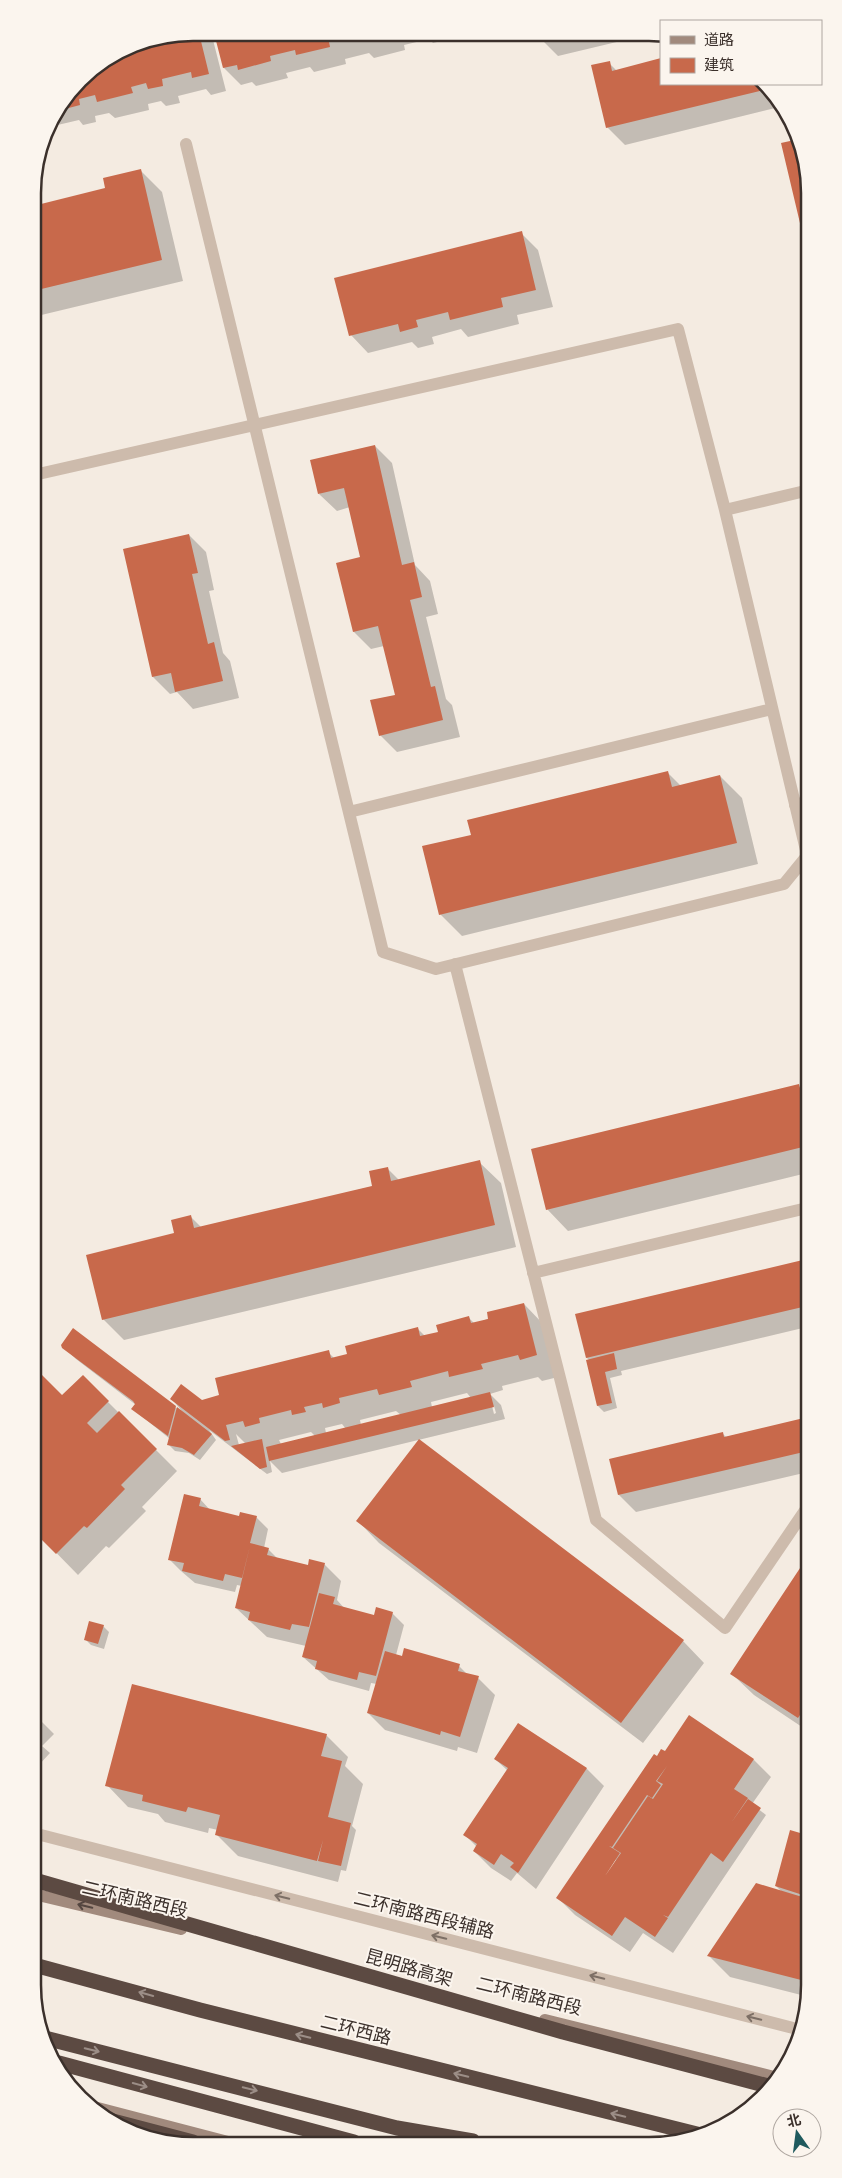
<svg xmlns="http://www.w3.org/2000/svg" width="842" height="2178" viewBox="0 0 842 2178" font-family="'Alegreya Sans','Noto Sans SC',sans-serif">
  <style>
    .shadow { fill: #0003; fill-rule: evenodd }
    .building { fill: #c8694b; fill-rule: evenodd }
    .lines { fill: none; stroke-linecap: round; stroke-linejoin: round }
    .lane { stroke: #cdbbac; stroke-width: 12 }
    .street { stroke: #cdbbac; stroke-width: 12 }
    .secondary { stroke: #a18a7d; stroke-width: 12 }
    .highway { stroke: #5c4a42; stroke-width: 15 }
    .highway-bridge { stroke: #5c4a42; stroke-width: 15 }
    .oneway { stroke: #7d6f65 }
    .oneway2 { stroke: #544640 }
    .oneway3 { stroke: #9c8e87 }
    .labels { text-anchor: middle; stroke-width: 4; stroke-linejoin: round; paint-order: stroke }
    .street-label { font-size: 18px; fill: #3b302b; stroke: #fbf5ee }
    .rim { fill: none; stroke: #3b302b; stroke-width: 2.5 }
  </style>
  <rect width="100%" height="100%" fill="#f4ebe1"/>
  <!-- shadow -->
  <path class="shadow" d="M193 33H209L212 36 226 91 211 95 206 89 178 96 180 103 166 106 161 101 148 104 149 110 115 118 109 113 95 116 96 122 83 125 79 120 49 127 50 133 46 135 49 122 87 73 132 45Z
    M215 33 464 34 465 35 433 43 429 39 404 45 405 50 374 58 369 53 345 59 346 64 314 72 310 67 286 73 288 78 256 86 252 82 241 85 224 68Z
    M540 35H646L558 56 541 39Z
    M609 63 617 71 661 84H764L783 106 625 145 607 127Z
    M799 140 804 152V238L783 144Z
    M140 170 162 192 183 281 33 317V207L107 189Z
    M521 233 538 250 553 307 517 315 519 324 468 337 461 329 432 337 434 344 418 348 412 342 368 353 351 335Z
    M375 446 392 463 415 565 430 581 438 614 426 617 446 699 452 705 460 737 397 752 380 735 396 696 384 646 371 649 354 632 362 558 350 507 337 511 319 494Z
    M189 535 206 552 214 590 209 591 223 653 230 661 239 698 193 709 177 692 170 694 153 677Z
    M667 772 681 786 720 776 742 798 758 864 462 936 440 914 472 836Z
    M807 1083V1173L568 1231 547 1209 798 1086 803 1090Z
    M479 1162 501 1183 516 1247 124 1340 103 1319 190 1216 202 1228 374 1186 387 1168 400 1181Z
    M807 1260V1327L621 1371 622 1375 610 1378 617 1408 604 1412 598 1406 587 1361 589 1360 587 1358 576 1315Z
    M524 1304 545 1326 558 1377 542 1381 538 1377 502 1386 503 1390 490 1394 501 1405 505 1419 282 1473 270 1461 272 1472 267 1474 209 1430 216 1440 200 1460 189 1453 175 1451 169 1445 170 1439 133 1409 136 1405 76 1359 64 1347 175 1407 185 1415 172 1399 202 1401 218 1397 328 1352 335 1359 418 1329 425 1336 439 1333 469 1318 475 1324 480 1322ZM467 1393 471 1398 432 1407 431 1402ZM492 1406H494L496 1413 494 1414ZM396 1411 401 1415 361 1425 360 1420ZM342 1424 346 1429 326 1433 325 1428ZM311 1432 315 1436 281 1444 279 1440ZM236 1434 246 1444 239 1445Z
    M83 1377 177 1471 142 1507 146 1511 109 1548 106 1546 78 1575 37 1533 36 1378 62 1397Z
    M808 1418V1472L636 1512 619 1495 611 1460 723 1434 726 1437Z
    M200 1499 211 1511 240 1517H256L268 1529 264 1548 268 1549 278 1559 309 1566 324 1564 341 1581 337 1600 345 1609 375 1616 392 1613 404 1625 396 1655 459 1666 468 1675 478 1678 495 1695 477 1753 458 1747 457 1751 385 1730 368 1713 377 1684 371 1683 369 1691 329 1680 303 1657 306 1646 267 1637 236 1608 242 1586 237 1585 235 1592 195 1583 181 1571 169 1559Z
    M358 1521 683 1641 704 1663 643 1743 379 1543Z
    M808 1558V1731L754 1695 732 1674Z
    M103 1626 109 1632 104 1649 91 1645 85 1639Z
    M37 1717 54 1734 42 1746 50 1753 37 1767Z
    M689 1717 754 1760 771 1777 752 1804 766 1815 673 1953 643 1933 630 1952 575 1915 558 1898 657 1757 666 1753ZM615 1859 616 1860 606 1878 603 1876Z
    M518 1725 587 1769 604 1786 536 1889 517 1873 511 1881 491 1868 474 1851 477 1847 465 1835 507 1770 495 1759Z
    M326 1735 348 1757 345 1766 363 1784 352 1826 356 1830 346 1871 341 1870 338 1882 238 1856 217 1835 218 1830 209 1828 208 1833 165 1822 158 1814 128 1807 107 1785Z
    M809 1833V1997L730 1977 708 1955 782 1892 776 1886Z"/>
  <!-- building -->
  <path class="building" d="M193 33H199L209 74 192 78 191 72 162 79 163 86 148 89 146 83 131 87 133 93 97 102 95 95 79 99 80 105 65 109 64 103 87 73 132 45Z
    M214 33 384 34 356 41 354 35 329 42 330 47 296 55 295 50 270 56 271 61 238 70 237 65 223 68Z
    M661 58V84H764L768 89 606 128 591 65 610 61 612 71Z
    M799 139 804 152V240L781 143Z
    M141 169 162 260 33 291V206L105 188 103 178Z
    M522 231 536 290 501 298 503 307 450 320 448 312 416 320 418 327 400 332 398 324 349 336 334 278Z
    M375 445 402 565 414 562 422 597 410 600 431 687 435 686 443 720 379 736 370 700 395 695 378 626 353 632 336 563 360 557 344 488 318 494 310 460Z
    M189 534 198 573 192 574 208 644 214 642 223 681 175 692 171 673 152 677 123 549Z
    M668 771 672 787 720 775 737 843 439 915 422 846 471 835 467 820Z
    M807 1082V1109H806L800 1084Z
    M799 1084 807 1117V1146L546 1210 531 1149Z
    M480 1160 495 1225 102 1320 86 1255 174 1233 171 1220 191 1215 194 1228 372 1186 369 1171 388 1167 391 1181Z
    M807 1259V1306L586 1358 575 1314Z
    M524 1303 537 1355 520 1360 518 1355 481 1364 483 1369 449 1377 448 1371 410 1381 412 1387 379 1395 377 1389 339 1398 340 1403 323 1408 322 1403 304 1407 306 1412 292 1415 291 1410 259 1418 260 1423 245 1427 243 1421 226 1425 230 1440 225 1441 170 1399 181 1384 202 1400 219 1395 215 1378 329 1350 331 1358 347 1354 345 1346 418 1327 420 1336 438 1332 436 1325 469 1316 471 1323 488 1319 487 1312Z
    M73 1328 176 1406 168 1436 131 1409 135 1404 133 1401 62 1348 61 1345Z
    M614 1353 617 1369 605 1372 612 1403 597 1406 586 1360Z
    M40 1373 62 1395 83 1375 109 1401 87 1423 97 1433 119 1411 157 1449 121 1485 125 1489 87 1528 84 1526 56 1554 37 1535 36 1376Z
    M490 1392 494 1407 269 1461 266 1447Z
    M177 1407 212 1434 194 1455 182 1448 167 1445Z
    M808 1417V1451L618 1495 609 1459 723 1432 724 1437Z
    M262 1439 267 1467 260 1469 231 1446Z
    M419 1439 684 1640 621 1723 356 1521Z
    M184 1494 201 1498 199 1506 239 1516 240 1512 257 1516 250 1543 269 1548 267 1555 308 1565 309 1559 325 1563 309 1627 292 1624 290 1630 248 1620 250 1612 235 1608 250 1546 242 1578 225 1574 223 1581 182 1571 184 1563 168 1560Z
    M808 1556V1703L798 1718 730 1674Z
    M319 1593 335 1597 333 1604 374 1615 376 1607 393 1612 376 1676 359 1672 357 1680 315 1669 317 1661 302 1657Z
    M89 1621 104 1625 98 1644 84 1640Z
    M404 1648 460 1664 458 1671 479 1676 460 1737 441 1731 440 1735 367 1713 385 1651 402 1656Z
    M132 1684 327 1734 321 1756 342 1761 328 1817 351 1823 341 1866 318 1861 323 1840 317 1861 215 1835 220 1815 188 1807 186 1812 142 1801 143 1795 105 1786Z
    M689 1715 754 1759 734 1789 748 1798 731 1823 748 1799 761 1808 723 1862 711 1853 668 1917 663 1915 668 1918 655 1937 625 1917 612 1936 556 1898 654 1754 657 1756 661 1749 665 1751ZM667 1766 657 1781 663 1784 653 1799 648 1796 613 1848 621 1853 605 1876 620 1853 609 1846 612 1847 647 1795 652 1798 661 1785 656 1781Z
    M518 1723 587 1768 518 1873 510 1867 514 1863 501 1854 494 1865 473 1851 477 1844 463 1835 508 1768 494 1759Z
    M790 1830 807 1835 809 1831V1897L775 1886Z
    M756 1883 809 1899V1982L707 1956Z"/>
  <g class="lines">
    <!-- lane -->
    <path class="lane" d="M795 805 806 802"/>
    <!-- street -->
    <path class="street" d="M186 144 383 952 436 969 784 884 806 857
      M34 475 678 329 725 510 805 491
      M725 510 806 850
      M349 812 772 709
      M455 964 596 1520 725 1628 808 1506
      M533 1273 807 1208
      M37 1834 801 2030"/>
    <!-- secondary -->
    <path class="secondary" d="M38 1895 181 1929
      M545 2020 778 2078
      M90 2106 228 2142"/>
    <!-- highway -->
    <path class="highway" d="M38 1966 200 2010 701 2135
      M45 2038 397 2128 473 2141
      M59 2063 354 2142
      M109 2120 193 2142"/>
    <!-- highway-bridge -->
    <path class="highway-bridge" d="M38 1881 563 2032 772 2087"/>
  </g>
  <!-- one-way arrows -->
  <defs><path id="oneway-shaft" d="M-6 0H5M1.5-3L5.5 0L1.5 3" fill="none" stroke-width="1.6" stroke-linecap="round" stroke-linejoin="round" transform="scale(1.25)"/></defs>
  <g class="oneway">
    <use href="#oneway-shaft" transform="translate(282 1897) rotate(-166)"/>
    <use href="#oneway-shaft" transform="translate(439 1937) rotate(-166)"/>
    <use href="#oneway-shaft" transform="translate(597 1977) rotate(-166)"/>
    <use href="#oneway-shaft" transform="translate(754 2018) rotate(-166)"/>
  </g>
  <use class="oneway2" href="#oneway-shaft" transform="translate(85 1906) rotate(-167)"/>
  <g class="oneway3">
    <use href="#oneway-shaft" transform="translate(146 1994) rotate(-164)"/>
    <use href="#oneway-shaft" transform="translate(303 2036) rotate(-166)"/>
    <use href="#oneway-shaft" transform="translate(92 2050) rotate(14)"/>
    <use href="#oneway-shaft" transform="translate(461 2075) rotate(-166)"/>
    <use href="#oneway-shaft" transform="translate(140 2085) rotate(15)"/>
    <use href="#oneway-shaft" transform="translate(250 2089) rotate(14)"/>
    <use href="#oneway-shaft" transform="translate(618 2115) rotate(-166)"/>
  </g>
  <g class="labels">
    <!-- street labels -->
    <g class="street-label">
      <text transform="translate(135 1899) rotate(13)" y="6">二环南路西段</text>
      <text transform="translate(424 1915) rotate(14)" y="6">二环南路西段辅路</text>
      <text transform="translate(409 1968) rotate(16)" y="6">昆明路高架</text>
      <text transform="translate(529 1996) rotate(14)" y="6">二环南路西段</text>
      <text transform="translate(356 2030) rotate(14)" y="6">二环西路</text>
    </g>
  </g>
  <!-- crop -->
  <path d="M0 0H842V2178H0ZM193 41H649A152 152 0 0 1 801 193V1985A152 152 0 0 1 649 2137H193A152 152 0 0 1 41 1985V193A152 152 0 0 1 193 41Z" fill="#fbf5ee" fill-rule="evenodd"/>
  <path class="rim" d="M193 41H649A152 152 0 0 1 801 193V1985A152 152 0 0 1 649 2137H193A152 152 0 0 1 41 1985V193A152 152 0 0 1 193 41Z"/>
  <!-- legend -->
  <rect x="660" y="20" width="162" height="65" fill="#fbf5ee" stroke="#aea6a0"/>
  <rect x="670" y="36" width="25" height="8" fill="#a18a7d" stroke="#aea6a0"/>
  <text x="704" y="45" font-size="15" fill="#3b302b">道路</text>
  <rect x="670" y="58" width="25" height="15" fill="#c8694b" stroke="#aea6a0"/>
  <text x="704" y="70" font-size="15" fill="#3b302b">建筑</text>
  <!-- north arrow -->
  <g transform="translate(797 2133) rotate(346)"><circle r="24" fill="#fbf5ee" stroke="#aea6a0"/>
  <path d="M0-4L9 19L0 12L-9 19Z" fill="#1f5a5e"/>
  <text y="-8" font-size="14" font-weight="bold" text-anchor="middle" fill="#3b302b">北</text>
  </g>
</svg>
